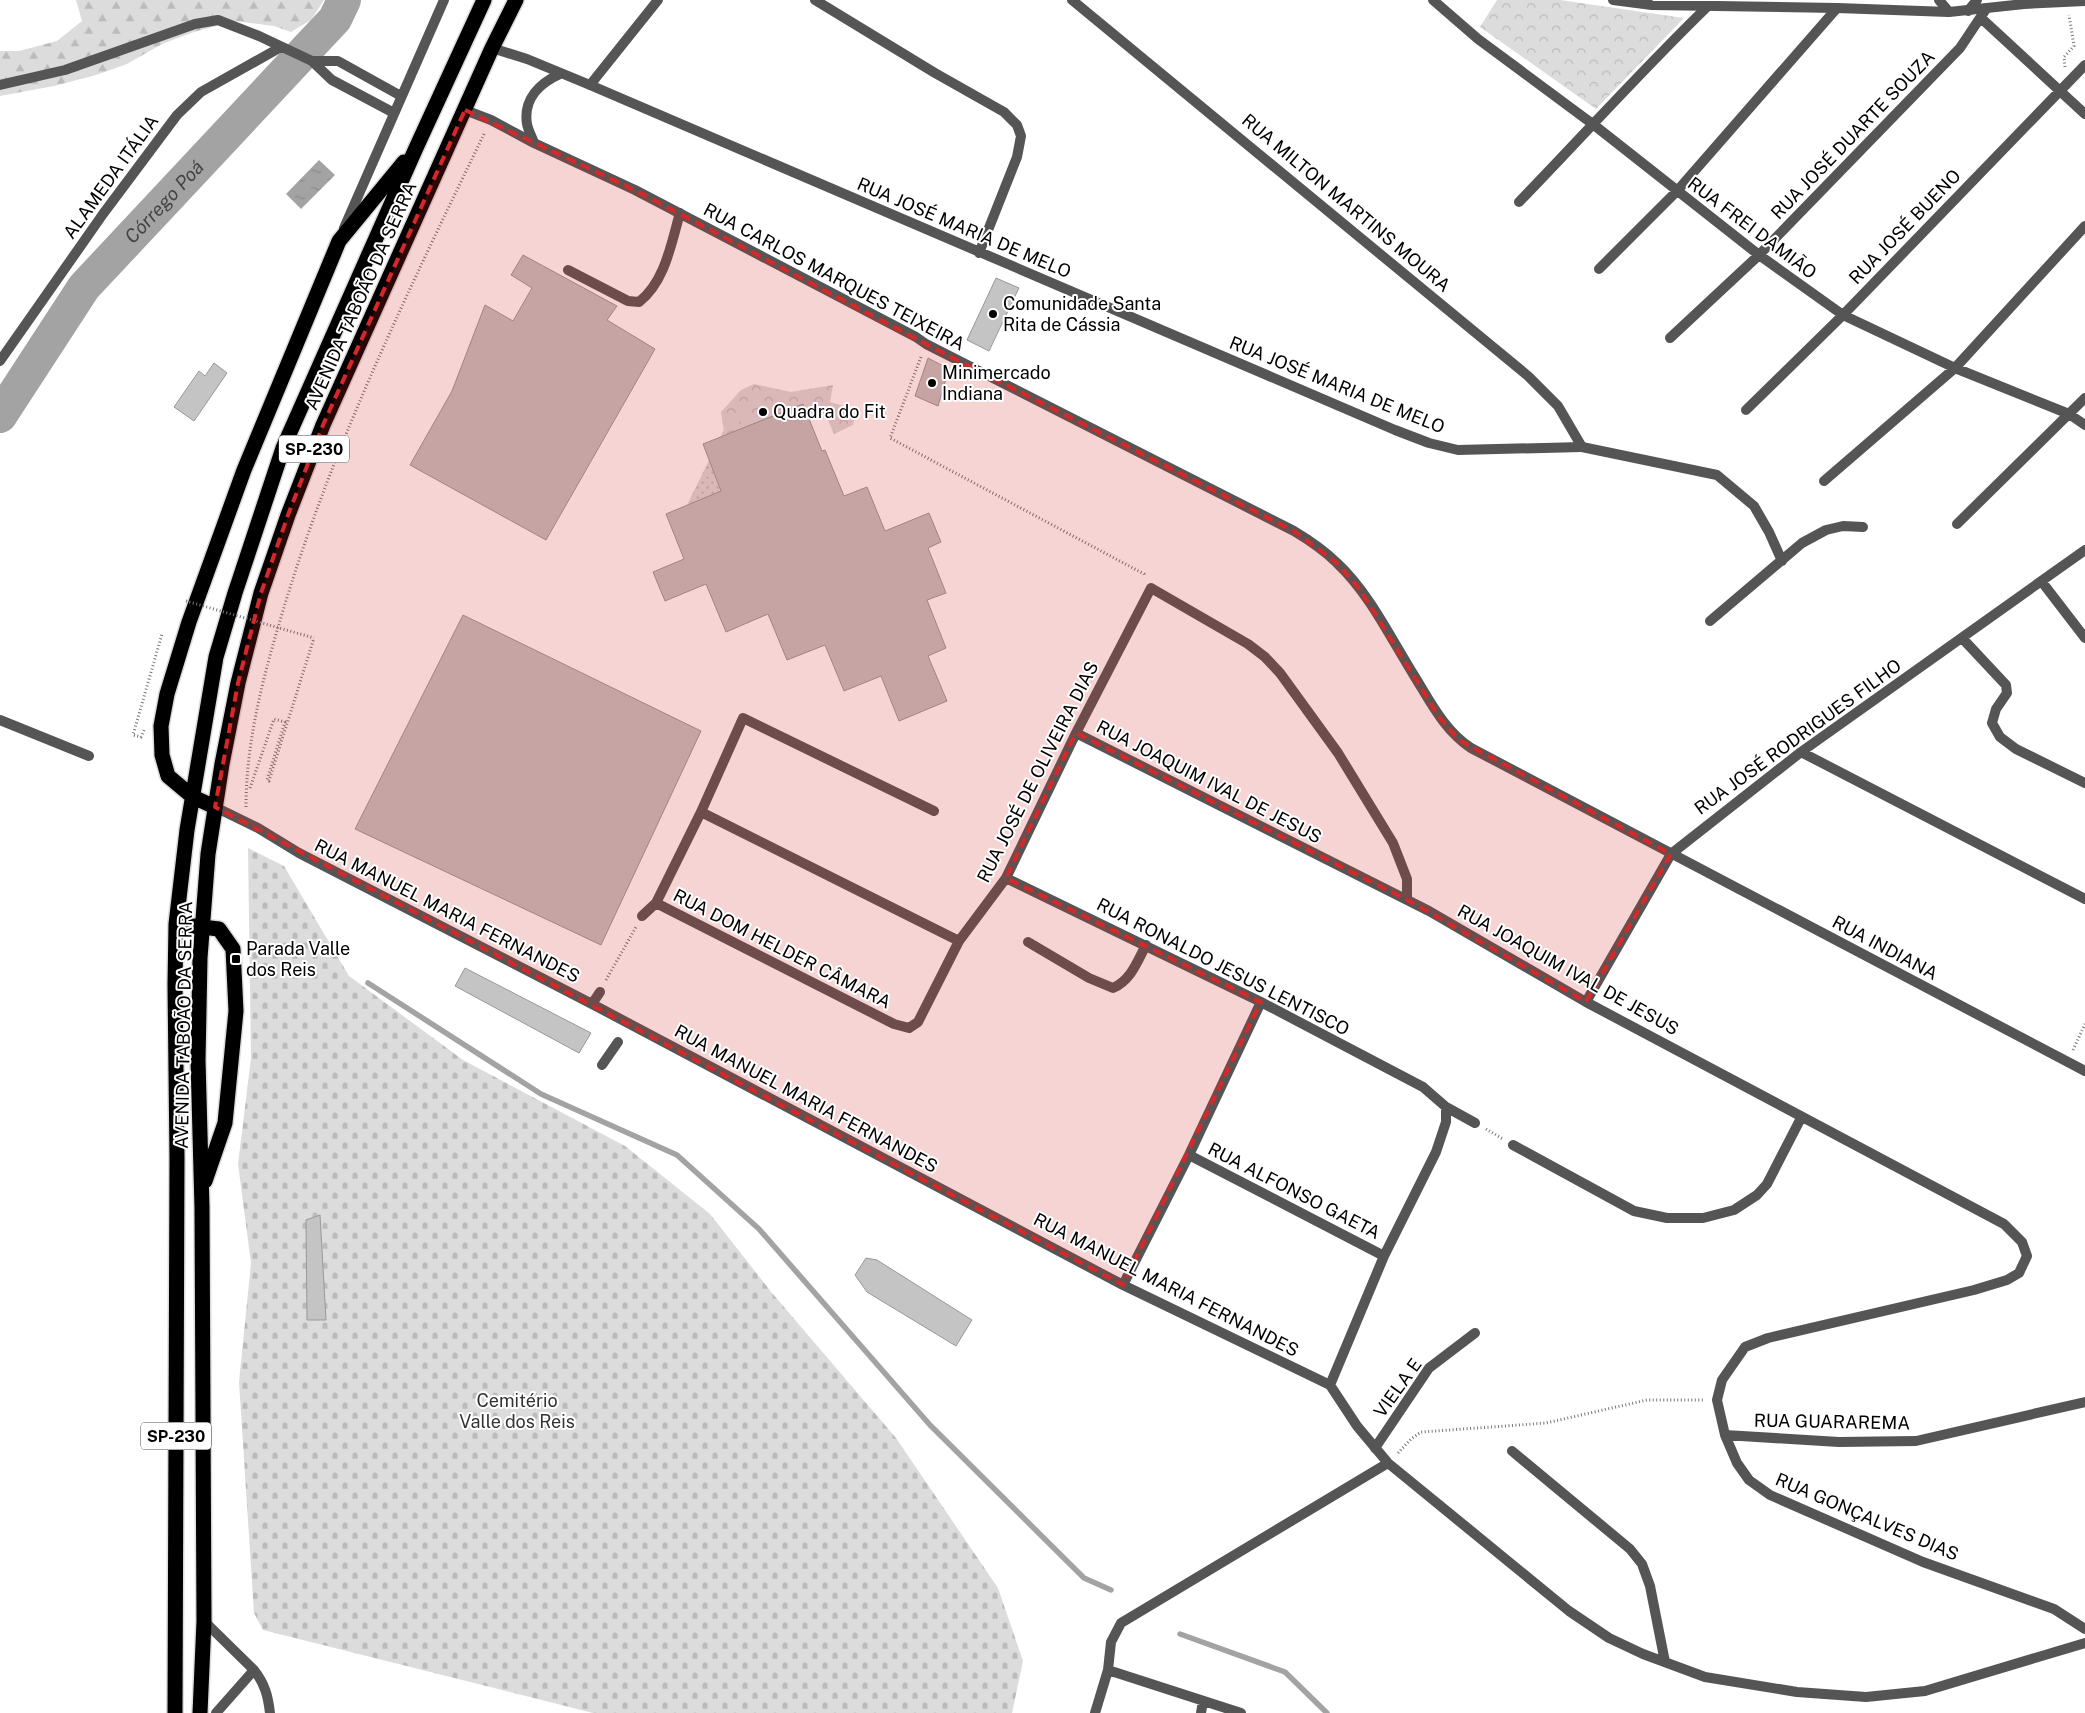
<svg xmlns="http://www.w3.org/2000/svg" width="2085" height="1713" viewBox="0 0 2085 1713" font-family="'Public Sans',sans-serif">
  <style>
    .grass { fill: url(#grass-dots) }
    .forest { fill: url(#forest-firs) }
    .cemetery { fill: url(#cemetery-stones) }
    .park { fill: url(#park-crowns) }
    .pitch { fill: #dcdcdc }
    .water { fill: url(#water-ripples) }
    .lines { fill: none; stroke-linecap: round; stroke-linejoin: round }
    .stream { stroke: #a3a3a3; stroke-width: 5.5 }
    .river { stroke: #a3a3a3; stroke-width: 34 }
    .building { fill: #c4c4c4; stroke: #999 }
    .motorway-casing { stroke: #dbdbdb; stroke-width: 18 }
    .path { stroke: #777; stroke-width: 3; stroke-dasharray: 1 2.5; stroke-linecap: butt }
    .service { stroke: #555; stroke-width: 10 }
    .minor { stroke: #555; stroke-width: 10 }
    .tertiary { stroke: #555; stroke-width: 10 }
    .motorway { stroke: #000; stroke-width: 15 }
    .path-bridge { stroke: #777; stroke-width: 3; stroke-dasharray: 1 2.5; stroke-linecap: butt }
    .marked { fill: #d62828; fill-opacity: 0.2; stroke: #d62828; stroke-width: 4; stroke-dasharray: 10 6; stroke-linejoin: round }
    .poi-dot { fill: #000; stroke: #fff; stroke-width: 2 }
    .labels { text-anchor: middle; stroke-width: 4; stroke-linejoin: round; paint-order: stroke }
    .shield { fill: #fff; stroke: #4c4c4c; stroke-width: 1 }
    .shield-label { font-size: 16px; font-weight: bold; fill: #000 }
    .street-label { font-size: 18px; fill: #000; stroke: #fff }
    .poi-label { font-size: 18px; fill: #000; stroke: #fff; text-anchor: start }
    .park-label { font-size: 18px; fill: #333; stroke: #fff }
    .water-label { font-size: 19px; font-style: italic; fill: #444; stroke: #fff }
  </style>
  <defs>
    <pattern id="grass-dots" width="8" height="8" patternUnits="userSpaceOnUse" patternTransform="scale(1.25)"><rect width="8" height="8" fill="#dcdcdc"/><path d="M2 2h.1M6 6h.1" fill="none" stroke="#bbb" stroke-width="1.8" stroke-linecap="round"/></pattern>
    <pattern id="forest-firs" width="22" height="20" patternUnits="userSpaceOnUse" patternTransform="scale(1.25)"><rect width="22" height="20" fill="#dcdcdc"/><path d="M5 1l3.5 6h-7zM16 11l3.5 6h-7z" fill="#bbb"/></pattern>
    <pattern id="cemetery-stones" width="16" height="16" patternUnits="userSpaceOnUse" patternTransform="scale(1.25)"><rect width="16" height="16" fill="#dcdcdc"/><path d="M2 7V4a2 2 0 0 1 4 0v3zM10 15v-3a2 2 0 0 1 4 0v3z" fill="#bbb"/></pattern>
    <pattern id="park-crowns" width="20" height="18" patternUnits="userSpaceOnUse" patternTransform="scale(1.25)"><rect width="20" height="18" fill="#dcdcdc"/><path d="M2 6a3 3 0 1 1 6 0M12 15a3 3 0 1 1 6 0" fill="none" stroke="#bbb"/></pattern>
    <pattern id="water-ripples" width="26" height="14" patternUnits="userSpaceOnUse" patternTransform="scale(1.25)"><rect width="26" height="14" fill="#a3a3a3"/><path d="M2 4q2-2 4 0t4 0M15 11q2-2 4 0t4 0" fill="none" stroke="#8b8b8b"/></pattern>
  </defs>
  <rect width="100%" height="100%" fill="#fff"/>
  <!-- grass -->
  <path class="grass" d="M724 430 725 464 735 497 685 509Z"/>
  <!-- forest -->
  <path class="forest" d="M76 0H324L311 20 291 32 274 26 235 21 194 32 162 44 127 64 96 75 54 86 0 96V51H19L57 41 82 21Z"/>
  <!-- cemetery -->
  <path class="cemetery" d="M248 848 284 866 349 976 463 1060 625 1146 710 1214 772 1293 896 1438 998 1588 1023 1661 1012 1713H593L263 1630 254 1613 239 1382 251 1263 238 1164 251 1058Z"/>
  <!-- park -->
  <path class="park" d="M1497 0H1560L1684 18 1596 109 1480 27Z
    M754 384 791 392 833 385 830 402 851 408 855 416 853 425 834 434 825 413 803 414 725 438 721 412 741 390Z"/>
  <!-- pitch -->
  <path class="pitch" d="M768 405 774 420 745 434 740 420Z"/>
  <!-- water -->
  <path class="water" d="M319 160 335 175 301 209 286 194Z"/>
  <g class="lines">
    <!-- stream -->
    <path class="stream" d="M368 983 541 1094 677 1155 759 1229 930 1425 1084 1578 1111 1590
      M1180 1634 1285 1672 1327 1713"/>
    <!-- river -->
    <path class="river" id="s1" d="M0 416 84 287 335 19 344 0"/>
  </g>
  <!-- building -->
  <path class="building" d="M523 255 617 306 607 320 655 349 546 540 410 465 452 391 485 305 513 321 532 288 511 275Z
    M996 278 1019 288 989 351 967 340Z
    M928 358 949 369 938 406 915 396Z
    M214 363 227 373 194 421 174 407 199 371 205 376Z
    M803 404 822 451 825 450 844 496 867 487 885 531 929 513 941 542 928 548 946 593 927 600 946 648 928 656 947 701 899 721 881 676 844 691 825 645 787 660 768 614 726 632 706 584 665 601 653 572 684 559 666 514 721 491 703 444Z
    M463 615 701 731 601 945 355 829Z
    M465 968 591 1033 579 1053 455 986Z
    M320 1215 326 1320H307L306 1220Z
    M866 1258 877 1260 972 1320 956 1346 867 1292 855 1275Z"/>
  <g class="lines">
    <defs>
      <path id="motorway" d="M215 807 193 797 168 776 162 755 161 726 167 694 189 622 244 470 339 241 404 162
        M176 924 219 929 233 949 236 1011 225 1123 205 1181
        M175 1713 177 1158 175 984 176 924 187 830 216 657 235 593 283 448 416 148 484 0
        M200 1713 204 1621 202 1208 198 1060 200 958 208 854 222 764 238 683 261 593 288 515 323 425 492 48 516 0"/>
    </defs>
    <!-- motorway casing -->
    <use href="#motorway" class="motorway-casing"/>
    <!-- path -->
    <path class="path" d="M2065 67 2064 57 2074 46 2069 15
      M921 357 890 438 1144 574 1145 577
      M144 730 141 737 133 735 162 634
      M250 788 274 719 285 722 267 780 269 781 314 638
      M246 807C246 738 265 670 285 604 335 440 411 285 485 132
      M606 980 636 927
      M2073 1050 2085 1024
      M1486 1129 1503 1139
      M1398 1453 1411 1439 1421 1432 1546 1423 1647 1400H1705"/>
    <!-- service -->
    <path class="service" d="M568 270 628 301 639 302C665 282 671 244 680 213
      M1582 447 1717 475 1754 506 1769 532 1782 561
      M1710 621 1802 543 1826 530 1843 526 1863 527
      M1028 942 1089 978 1113 988C1131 980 1137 962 1146 945
      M602 1065 618 1042
      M1375 1448 1429 1368 1475 1333
      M204 1621 254 1670 216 1713
      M254 1670C265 1684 268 1696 270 1713"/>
    <!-- minor -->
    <path class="minor" d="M815 0 935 73 1004 112 1017 125 1021 136 1017 157 979 253
      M1433 0 1478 39 1594 125 1759 255 1843 315 1955 368 2069 414 2085 425
      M1939 0 1949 12
      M1968 11 1977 0
      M1981 18 2085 114
      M312 61H338L401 96
      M0 85 65 70 195 24 218 20 259 36 312 61 332 80 394 113
      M590 85 1395 430 1429 443 1458 450 1582 447 1558 406 1528 376 1072 0
      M1519 202C1582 137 1642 70 1707 7
      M344 228 444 0
      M1599 269 1677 191 1837 8
      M1670 338 1759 255 1960 48 1986 9
      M0 361 103 214 177 115 201 92 281 47
      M1746 410 1843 315 2085 65
      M1824 481 1955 368 2085 226
      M1957 524 2085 398
      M2042 582 2085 638
      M1962 638 2006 685 2007 693 1996 709 1992 723 2000 737 2016 749 2085 783
      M0 720 89 756
      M1076 733 1429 911 1586 1002 2004 1224 2022 1242 2027 1256 2019 1273 2007 1280 1974 1290 1768 1338 1745 1347 1722 1380 1717 1400 1725 1435 1737 1463 1749 1480 1770 1495 1923 1562 2054 1609 2085 1629
      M1801 752 2085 899
      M215 807 258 828 299 853 592 1004 1123 1285 1330 1385 1357 1426 1388 1463 1569 1611 1609 1638 1643 1654 1705 1677 1797 1692 1866 1697 1925 1691 2085 1643
      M701 812 959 941
      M1006 878 1261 1002 1423 1087 1446 1107V1122L1436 1152 1384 1256 1330 1385
      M656 903 894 1024 909 1028 918 1022 959 941 1006 878 1076 733 1151 588 1248 644 1265 657 1280 673 1338 753 1393 843 1407 879V900
      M642 916 656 903 701 812 743 718 934 811
      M1586 1002 1671 854 1801 752 2085 550
      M592 1004 600 992
      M1446 1107 1475 1123
      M1513 1145 1634 1211 1667 1218H1703L1734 1210 1757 1195 1767 1184 1801 1118
      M1189 1155 1384 1256
      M1123 1285 1189 1155 1261 1002
      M1725 1435 1839 1442 1916 1441 2085 1402
      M1512 1451 1630 1549 1642 1564 1650 1586 1665 1662
      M1108 1670 1111 1642 1121 1623 1388 1463
      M1095 1713 1108 1670 1241 1713
      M1201 1713 1203 1701"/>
    <!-- tertiary -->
    <path class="tertiary" d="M1613 0 1652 5 1837 8 1949 12 2024 4 2085 1
      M492 48 527 59 590 85 658 0
      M465 110 491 120 534 143 635 190 916 337 926 344 1294 531C1309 540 1324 550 1337 563 1370 594 1391 639 1415 677 1431 703 1445 731 1471 748L2085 1071
      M534 143C532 137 528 130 527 124 523 99 540 83 560 74"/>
    <!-- motorway -->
    <use href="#motorway" class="motorway"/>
    <!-- path-bridge -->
    <path class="path-bridge" d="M186 601 314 638"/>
  </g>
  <!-- marked area -->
  <path class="marked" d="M465 110 635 190 926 344 1294 531 1337 563 1359 588 1440 718 1459 740 1671 854 1586 1002 1407 900 1076 733 1006 878 1261 1002 1123 1285 215 807 238 683 261 593 288 515 323 425Z"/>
  <!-- markers -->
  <g class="poi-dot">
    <circle cx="993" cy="314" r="5"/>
    <circle cx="932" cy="383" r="5"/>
    <circle cx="763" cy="412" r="5"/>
    <rect x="231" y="954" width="10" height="10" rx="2.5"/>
  </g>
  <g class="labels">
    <!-- shield labels -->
    <g class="shield">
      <rect x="279" y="435.5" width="70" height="27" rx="4"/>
      <rect x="141" y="1422.5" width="70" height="27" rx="4"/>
    </g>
    <g class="shield-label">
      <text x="314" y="455">SP-230</text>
      <text x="176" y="1442">SP-230</text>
    </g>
    <!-- street labels -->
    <g class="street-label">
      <text transform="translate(1853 135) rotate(-46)" y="6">RUA JOSÉ DUARTE SOUZA</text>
      <text transform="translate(111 177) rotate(-54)" y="6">ALAMEDA ITÁLIA</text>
      <text transform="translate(1346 203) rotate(40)" y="6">RUA MILTON MARTINS MOURA</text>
      <text transform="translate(1905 227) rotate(-46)" y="6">RUA JOSÉ BUENO</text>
      <text transform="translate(964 228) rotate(23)" y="6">RUA JOSÉ MARIA DE MELO</text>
      <text transform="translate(1752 228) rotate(37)" y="6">RUA FREI DAMIÃO</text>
      <text transform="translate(834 277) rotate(28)" y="6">RUA CARLOS MARQUES TEIXEIRA</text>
      <text transform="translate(361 296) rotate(-66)" y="6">AVENIDA TABOÃO DA SERRA</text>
      <text transform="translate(1337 385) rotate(22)" y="6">RUA JOSÉ MARIA DE MELO</text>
      <text transform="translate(1798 737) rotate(-36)" y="6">RUA JOSÉ RODRIGUES FILHO</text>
      <text transform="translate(1038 772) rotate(-63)" y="6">RUA JOSÉ DE OLIVEIRA DIAS</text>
      <text transform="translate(1209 782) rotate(27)" y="6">RUA JOAQUIM IVAL DE JESUS</text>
      <text transform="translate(447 911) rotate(27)" y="6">RUA MANUEL MARIA FERNANDES</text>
      <text transform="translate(1885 948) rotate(28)" y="6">RUA INDIANA</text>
      <text transform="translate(782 949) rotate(27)" y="6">RUA DOM HELDER CÂMARA</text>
      <text transform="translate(1223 967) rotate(27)" y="6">RUA RONALDO JESUS LENTISCO</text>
      <text transform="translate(1568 970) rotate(29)" y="6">RUA JOAQUIM IVAL DE JESUS</text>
      <text transform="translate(184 1025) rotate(-89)" y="6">AVENIDA TABOÃO DA SERRA</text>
      <text transform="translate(806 1099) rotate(28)" y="6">RUA MANUEL MARIA FERNANDES</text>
      <text transform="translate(1294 1191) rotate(27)" y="6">RUA ALFONSO GAETA</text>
      <text transform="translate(1166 1285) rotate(27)" y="6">RUA MANUEL MARIA FERNANDES</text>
      <text transform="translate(1398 1388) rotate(-54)" y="6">VIELA E</text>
      <text transform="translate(1832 1422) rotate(1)" y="6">RUA GUARAREMA</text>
      <text transform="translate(1867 1517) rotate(23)" y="6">RUA GONÇALVES DIAS</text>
    </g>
    <!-- poi labels -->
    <g class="poi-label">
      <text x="1003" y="310">Comunidade Santa<tspan x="1003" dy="21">Rita de Cássia</tspan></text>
      <text x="942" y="379">Minimercado<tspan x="942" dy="21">Indiana</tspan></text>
      <text x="773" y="418">Quadra do Fit</text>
      <text x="246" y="955">Parada Valle<tspan x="246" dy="21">dos Reis</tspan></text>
    </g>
    <!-- park labels -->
    <g class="park-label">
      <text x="517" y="1407">Cemitério<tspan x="517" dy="21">Valle dos Reis</tspan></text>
    </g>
    <!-- water labels -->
    <g class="water-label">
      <text dy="7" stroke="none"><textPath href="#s1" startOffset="271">Córrego Poá</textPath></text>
    </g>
  </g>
</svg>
